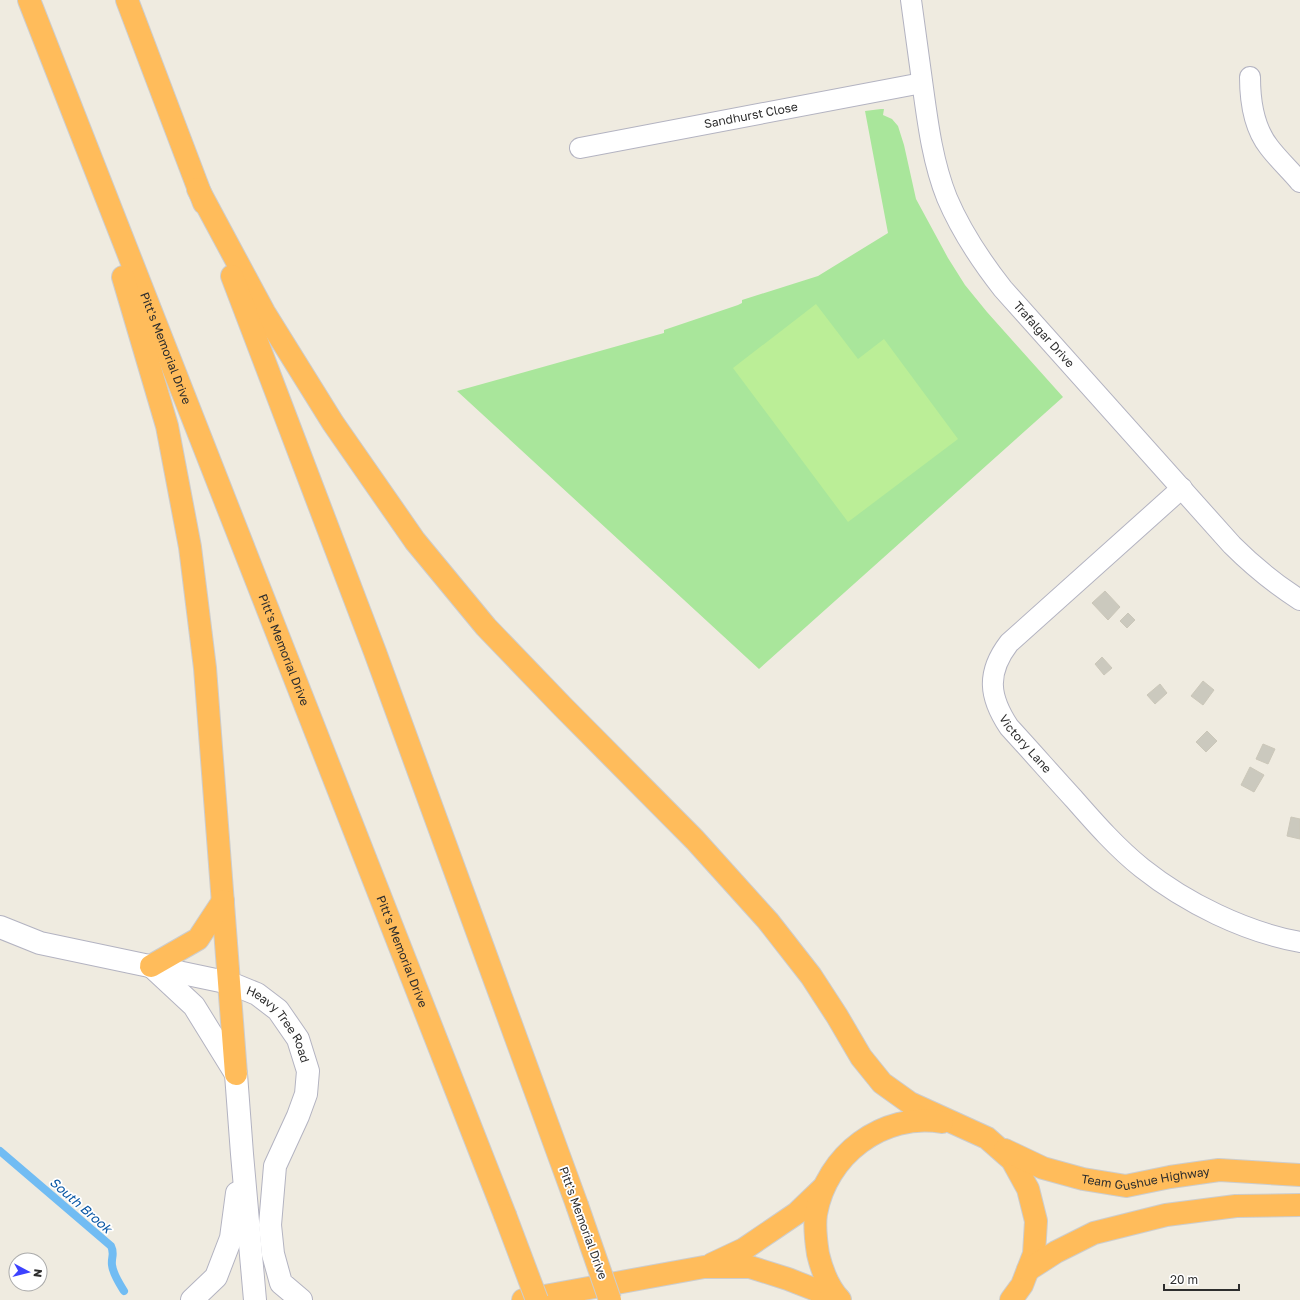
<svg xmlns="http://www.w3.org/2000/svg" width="1300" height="1300" viewBox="0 0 1300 1300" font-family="'Golos Text',sans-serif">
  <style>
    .green { fill: #a9e69b }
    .pitch { fill: #bbee97 }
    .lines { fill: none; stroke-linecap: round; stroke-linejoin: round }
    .stream { stroke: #71bcf3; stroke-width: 8 }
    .building { fill: #cbc9be; stroke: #cbc7b9 }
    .street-casing { stroke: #b3b3c1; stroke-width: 22 }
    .secondary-casing { stroke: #b3b3c1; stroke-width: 24 }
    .highway-casing { stroke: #cdcdcd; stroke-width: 24 }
    .street { stroke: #fff; stroke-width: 20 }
    .secondary { stroke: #fff; stroke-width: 22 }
    .highway { stroke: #ffbc5b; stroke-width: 22 }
    .highway-bridge-casing { stroke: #cdcdcd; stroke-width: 24; stroke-linecap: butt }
    .highway-bridge { stroke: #ffbc5b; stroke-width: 22 }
    .labels { text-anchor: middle; stroke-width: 3.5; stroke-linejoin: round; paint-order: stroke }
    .street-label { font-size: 12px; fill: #2d2d2d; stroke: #fff }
    .water-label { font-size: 13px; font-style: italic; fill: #0957a5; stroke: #fff }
  </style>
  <rect width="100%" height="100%" fill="#efebe0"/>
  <!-- green -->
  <path class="green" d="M881 109H884L883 115 892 119 898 126 904 145 916 199 948 258 965 285 987 312 1063 397 759 669 457 391 664 333V330L738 305 742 303V300L818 276 888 233 865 111Z"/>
  <!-- pitch -->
  <path class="pitch" d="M816 304 858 359 884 339 958 439 848 522 733 368Z"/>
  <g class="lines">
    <!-- stream -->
    <path class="stream" d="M0 1151 111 1246C115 1254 111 1257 112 1265 113 1274 119 1283 124 1291"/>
  </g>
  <!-- building -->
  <path class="building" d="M1105 591 1120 607 1108 620 1092 603Z
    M1128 613 1135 620 1127 628 1120 621Z
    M1102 657 1112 668 1104 675 1095 664Z
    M1203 681 1214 690 1203 705 1191 696Z
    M1160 684 1167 693 1155 704 1147 695Z
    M1207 731 1217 741 1206 752 1196 742Z
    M1263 744 1275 749 1268 764 1256 759Z
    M1250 767 1264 775 1254 792 1241 785Z
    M1291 817 1300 819V839L1287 836Z"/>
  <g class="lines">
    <defs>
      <g id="street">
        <path id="s1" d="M911 0C915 29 919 59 923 88 928 125 933 163 947 198 961 231 981 261 1003 289L1232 545C1253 566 1275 584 1300 600"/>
        <path d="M1250 77C1250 100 1254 128 1269 147 1278 159 1290 170 1300 182"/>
        <path id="s2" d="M580 148 922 83"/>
        <path id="s3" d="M1182 488 1009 643C986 673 989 697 1009 727 1031 751 1052 775 1074 799 1095 823 1117 848 1142 868 1186 903 1245 932 1300 942"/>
      </g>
      <g id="secondary">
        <path id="s4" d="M0 927 40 943 230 983 257 994 278 1010 298 1039 308 1071 306 1094 298 1116 275 1166 270 1225 273 1254 281 1283 301 1300"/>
        <path d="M151 966 194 1006 236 1074 242 1154 255 1300"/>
        <path d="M192 1300 216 1277 231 1238 237 1193"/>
      </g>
      <g id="highway">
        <path id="s5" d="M29 0 505 1215"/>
        <path d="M127 0 204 203"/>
        <path d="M198 189 264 312 333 423 415 541 486 627 563 707 695 840 768 921 811 976 837 1016 861 1057 882 1083 910 1103 987 1138 1012 1160 1028 1189 1036 1221 1034 1254 1022 1285 1011 1300"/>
        <path d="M232 276 375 652 577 1205"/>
        <path d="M123 277 167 426 190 547 205 668 236 1074"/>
        <path d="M151 966 198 939 223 901"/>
        <path id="s6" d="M1005 1150 1043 1168 1083 1179 1126 1186 1170 1177 1219 1170 1300 1175"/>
        <path d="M712 1264 744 1249 797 1213 823 1188"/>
        <path d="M1028 1270 1056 1252 1094 1233 1166 1215 1236 1206 1300 1205"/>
        <path d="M523 1300 704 1267H750L788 1279 839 1299"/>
        <path d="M840 1300C828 1287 822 1271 818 1254 816 1241 814 1227 816 1214 826 1155 883 1112 942 1122"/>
      </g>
    </defs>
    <!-- street casing -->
    <use href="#street" class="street-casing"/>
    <!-- secondary casing -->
    <use href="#secondary" class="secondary-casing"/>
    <!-- highway casing -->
    <use href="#highway" class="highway-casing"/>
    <!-- street -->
    <use href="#street" class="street"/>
    <!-- secondary -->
    <use href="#secondary" class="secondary"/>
    <!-- highway -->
    <use href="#highway" class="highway"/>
    <defs>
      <path id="highway-bridge" d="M577 1205 610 1300
        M505 1215 537 1300"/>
    </defs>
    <!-- highway-bridge casing -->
    <use href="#highway-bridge" class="highway-bridge-casing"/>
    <!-- highway-bridge -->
    <use href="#highway-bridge" class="highway-bridge"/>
  </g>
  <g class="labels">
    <!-- street labels -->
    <g class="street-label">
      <text dy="4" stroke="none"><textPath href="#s2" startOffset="174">Sandhurst Close</textPath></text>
      <text dy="4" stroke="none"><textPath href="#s1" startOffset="370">Trafalgar Drive</textPath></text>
      <text dy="4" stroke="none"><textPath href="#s5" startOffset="374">Pitt's Memorial Drive</textPath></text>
      <text dy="4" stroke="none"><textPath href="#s5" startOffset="698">Pitt's Memorial Drive</textPath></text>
      <text dy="4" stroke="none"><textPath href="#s3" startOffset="347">Victory Lane</textPath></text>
      <text dy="4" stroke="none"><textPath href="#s5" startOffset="1022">Pitt's Memorial Drive</textPath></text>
      <text dy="4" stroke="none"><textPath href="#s4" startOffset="304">Heavy Tree Road</textPath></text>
      <text dy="4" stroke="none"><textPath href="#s6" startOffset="147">Team Gushue Highway</textPath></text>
      <text transform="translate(583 1223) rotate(70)" y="4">Pitt's Memorial Drive</text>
    </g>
    <!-- water labels -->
    <g class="water-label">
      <text transform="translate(81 1205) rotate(41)" y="5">South Brook</text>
    </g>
  </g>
  <!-- north arrow -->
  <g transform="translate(28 1272) rotate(97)"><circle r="19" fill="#ffffff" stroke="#ababab"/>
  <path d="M0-3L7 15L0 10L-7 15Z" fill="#3d42ff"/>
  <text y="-6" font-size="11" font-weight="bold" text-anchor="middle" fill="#2d2d2d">N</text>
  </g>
  <!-- scale -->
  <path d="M1164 1284v6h75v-6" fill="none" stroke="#2d2d2d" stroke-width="2"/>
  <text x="1170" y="1284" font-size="12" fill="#2d2d2d" stroke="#ffffff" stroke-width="3" paint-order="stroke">20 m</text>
</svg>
